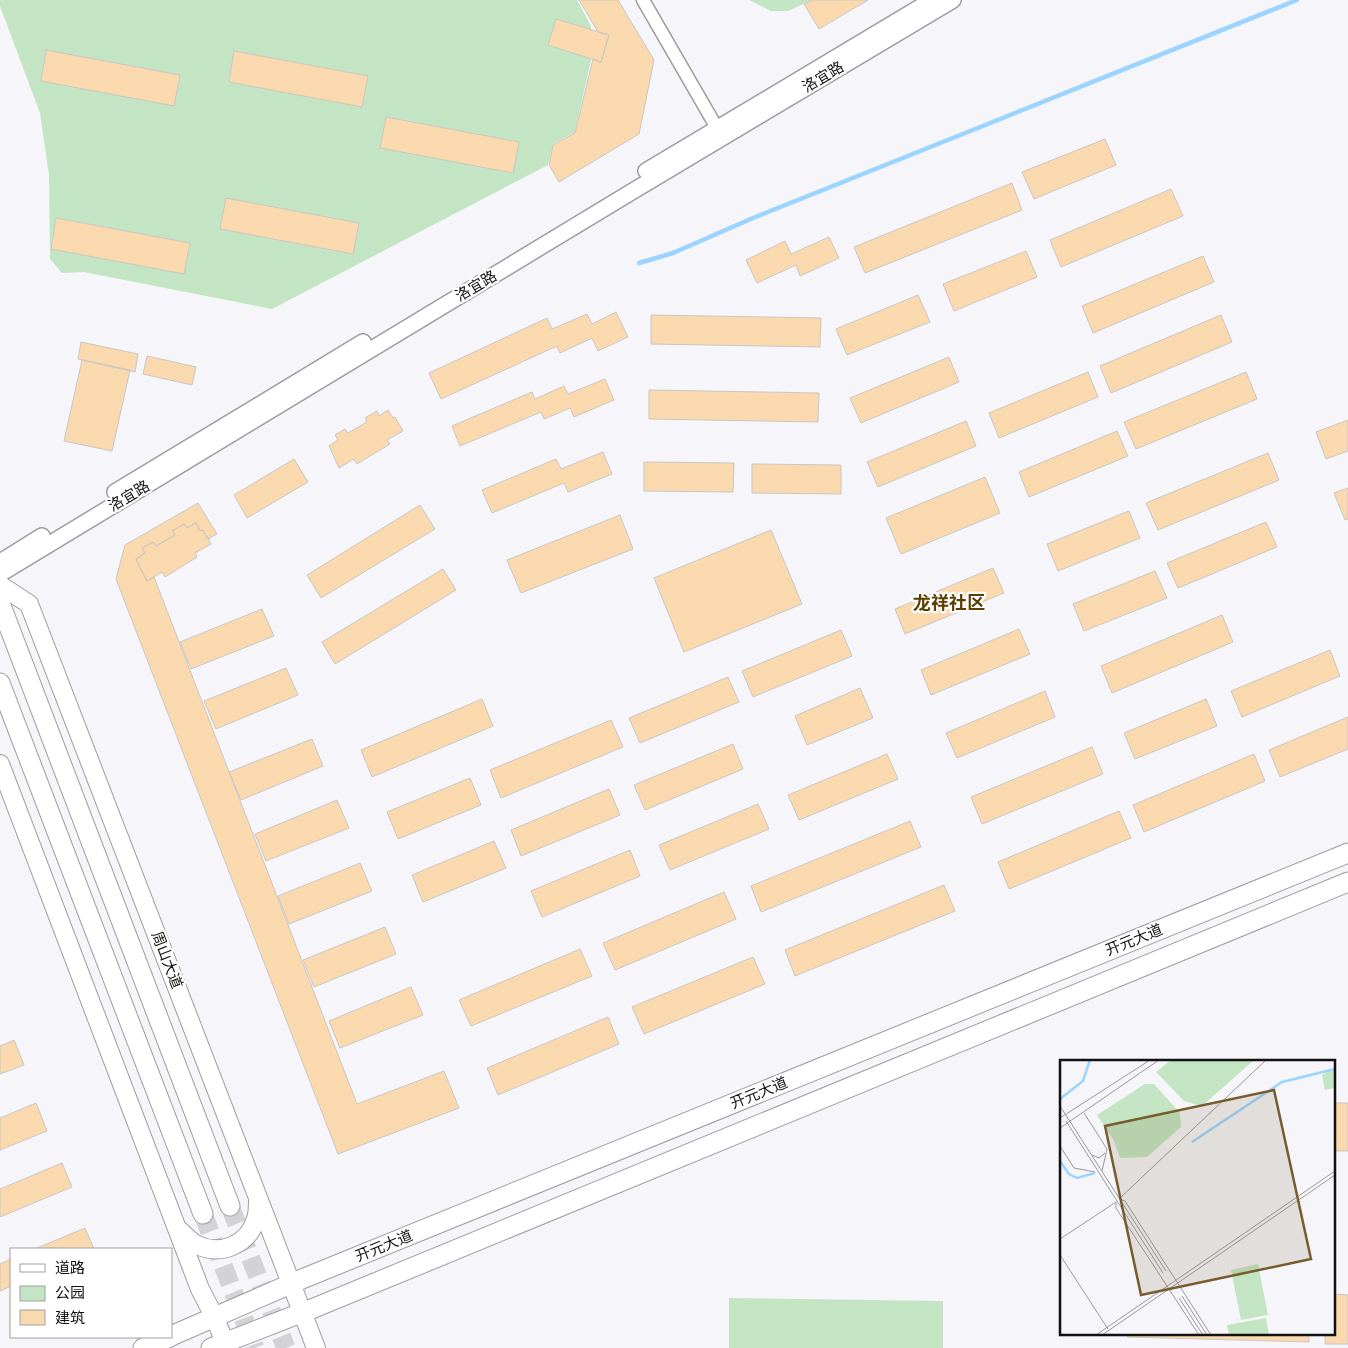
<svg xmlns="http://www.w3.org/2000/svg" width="1348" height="1348" viewBox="0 0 1348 1348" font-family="Arial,'Noto Sans SC',sans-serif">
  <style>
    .green { fill: #c4e5c3 }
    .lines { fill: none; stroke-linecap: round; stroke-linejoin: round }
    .stream { stroke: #9bd5ff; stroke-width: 4.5 }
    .building { fill: #fad9af; stroke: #c9c7c3 }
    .primary-tunnel { stroke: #d3d3d7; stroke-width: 19; stroke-dasharray: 19 9; stroke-linecap: butt }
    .minor-casing { stroke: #9d9da1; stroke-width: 15 }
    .tertiary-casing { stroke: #9d9da1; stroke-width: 18 }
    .secondary-casing { stroke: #9d9da1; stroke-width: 20 }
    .primary-casing { stroke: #9d9da1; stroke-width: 21 }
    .minor { stroke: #fff; stroke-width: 12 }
    .tertiary { stroke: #fff; stroke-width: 15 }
    .secondary { stroke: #fff; stroke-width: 18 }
    .primary { stroke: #fff; stroke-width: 19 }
    .labels { text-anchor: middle; stroke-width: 4.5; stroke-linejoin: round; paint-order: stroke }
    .street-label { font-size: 15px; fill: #111112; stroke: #fff }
    .quarter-label { font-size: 18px; font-weight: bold; fill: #5b3e01; stroke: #fff }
    .inset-river { fill: none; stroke: #9bd5ff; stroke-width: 2.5 }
    .inset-road { fill: none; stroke: #9a9a9d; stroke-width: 1 }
    .view { fill: #775c2e; fill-opacity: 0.15; stroke: #775c2e; stroke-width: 2.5 }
    .inset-edge { fill: none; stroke: #111112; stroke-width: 2.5 }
  </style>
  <rect width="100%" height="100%" fill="#f5f5fa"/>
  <!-- green -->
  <path class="green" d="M0 0H577L591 26V60L575 132 553 144 548 165 272 309 84 272 62 273 50 259 49 175 40 113 0 6Z
    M749 0H812L788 11H771Z
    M729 1298 943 1301V1348H729Z"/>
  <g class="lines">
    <!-- stream -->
    <path class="stream" d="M639 263 673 253 753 218 1297 0"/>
  </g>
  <!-- building -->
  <path class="building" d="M579 0H618L654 60 639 134 559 182 549 165 553 145 575 133 593 59 601 62 609 35 598 32Z
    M812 0H868L819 29 804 4Z
    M556 19 609 35 601 62 548 45Z
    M46 50 180 75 174 106 41 81Z
    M234 51 368 76 362 107 229 82Z
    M386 117 519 142 513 173 380 148Z
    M1105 139 1116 165 1034 199 1022 172Z
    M1012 183 1022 210 865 273 854 247Z
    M1171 189 1183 216 1061 267 1050 240Z
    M226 198 359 223 353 254 220 229Z
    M56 218 190 243 184 274 51 249Z
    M829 237 839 258 800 276 796 265 757 283 746 260 785 241 791 254Z
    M1026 251 1037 277 954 311 943 284Z
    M1203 256 1214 282 1093 333 1082 306Z
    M918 295 930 322 847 355 836 329Z
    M616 312 628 337 598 351 592 338 560 353 557 346 441 399 429 373 547 318 552 329 587 314 592 324Z
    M651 315 821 318 820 347 651 344Z
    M1221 315 1232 342 1111 393 1100 366Z
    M81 342 138 354 135 372 78 359Z
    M147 356 196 367 192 385 143 374Z
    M949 357 959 382 861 423 850 398Z
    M82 360 130 370 112 451 64 441Z
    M1088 372 1098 397 999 438 989 413Z
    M1246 372 1257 399 1136 449 1124 422Z
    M605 379 614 400 574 417 570 408 544 419 541 412 460 446 452 426 532 392 535 399 564 386 568 394Z
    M649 390 819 393 818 422 649 419Z
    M388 410 393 418 395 417 403 431 387 440 390 444 357 464 354 459 339 468 329 446 338 440 335 435 345 429 348 433 367 422 365 418 377 411 379 416Z
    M1348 420V451L1326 459 1316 432Z
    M966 421 976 446 878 487 867 462Z
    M1117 431 1128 456 1029 497 1019 472Z
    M603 452 612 474 568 492 564 483 492 513 482 490 556 459 561 469Z
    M1268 453 1279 480 1158 530 1146 503Z
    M294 459 308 482 247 518 234 495Z
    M644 462 734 463 733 492 644 491Z
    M752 464 841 465V494L752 493Z
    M985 477 1000 513 901 554 886 518Z
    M1348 488V519L1345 520 1334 493Z
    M198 503 217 534 208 539 203 530 200 531 196 523 187 528 184 524 172 531 175 535 156 546 153 542 142 548 145 553 136 559 147 581 154 577 357 1104 444 1071 459 1108 338 1154 116 579 125 545Z
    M420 505 435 529 321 598 307 575Z
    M1129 511 1140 538 1058 571 1047 544Z
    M620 515 633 549 521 593 507 560Z
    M1266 522 1277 547 1178 588 1167 563Z
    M196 523 200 531 203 530 211 544 195 553 197 557 165 577 162 572 147 581 136 559 145 553 142 548 153 542 156 546 175 535 172 531 184 524 187 528Z
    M771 530 802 604 684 652 654 578Z
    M993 568 1004 593 905 634 895 609Z
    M443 569 456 590 335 664 322 642Z
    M1155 571 1167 598 1084 631 1073 604Z
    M262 609 274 636 191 669 180 642Z
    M1222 615 1233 642 1112 693 1101 666Z
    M1019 629 1030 654 931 695 921 670Z
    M841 630 852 656 753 697 742 671Z
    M1330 650 1340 676 1242 717 1231 691Z
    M286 668 298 695 216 729 204 701Z
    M728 677 739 702 640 743 629 718Z
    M860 688 873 718 807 745 795 716Z
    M1045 691 1055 717 957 758 946 733Z
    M482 699 493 726 372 777 361 750Z
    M1206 699 1217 726 1135 759 1124 733Z
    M1348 717V749L1280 777 1269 750Z
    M611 720 623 747 501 798 490 770Z
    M312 739 323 766 241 800 229 772Z
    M733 744 743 769 645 810 634 785Z
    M1092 747 1103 774 982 824 971 797Z
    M887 754 898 779 799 820 788 795Z
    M1254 754 1265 781 1144 832 1133 805Z
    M470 778 481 805 398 839 387 812Z
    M609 789 620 815 521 856 511 830Z
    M337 800 349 828 266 861 255 834Z
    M758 804 769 829 670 870 659 845Z
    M1119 811 1131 838 1009 889 998 862Z
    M910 821 921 847 761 912 751 886Z
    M494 841 506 868 423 902 412 875Z
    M630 850 640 876 542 917 531 891Z
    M360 863 372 891 289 924 278 896Z
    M944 885 955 911 795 976 785 950Z
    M724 892 736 919 615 970 603 943Z
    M385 927 396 954 314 987 303 960Z
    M580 949 592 976 471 1026 459 1000Z
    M753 957 765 984 644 1034 632 1007Z
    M411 987 423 1015 340 1048 329 1021Z
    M608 1017 619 1044 498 1095 487 1068Z
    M14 1040 24 1065 0 1074V1046Z
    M36 1103 47 1131 0 1150V1118Z
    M1334 1103H1348V1151H1334Z
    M62 1163 72 1187 0 1217V1189Z
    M85 1228 94 1249H35Z
    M11 1259V1286L0 1291V1264Z
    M1334 1294 1348 1295V1344H1325V1334H1334Z
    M1127 1334H1309V1342L1127 1337Z"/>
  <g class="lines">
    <!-- primary-tunnel -->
    <path class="primary-tunnel" d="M230 1206 286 1348
      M203 1214 255 1348"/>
    <defs>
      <path id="minor" d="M643 0 721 135"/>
      <path id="tertiary" d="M646 171 932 0
        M115 492 363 342
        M0 562 42 536
        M0 574 628 194 953 0"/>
      <path id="secondary" d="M0 585 29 604 316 1348
        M0 764 200 1289 215 1318 227 1348
        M179 1230C185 1235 191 1242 197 1245 221 1256 248 1245 256 1219 258 1213 258 1206 258 1200"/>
      <path id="primary" d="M0 603 230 1206
        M0 683 203 1214
        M171 1336 302 1279 1348 853
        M143 1348 170 1337
        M211 1348 314 1308 1348 882"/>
    </defs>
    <!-- minor casing -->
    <use href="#minor" class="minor-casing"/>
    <!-- tertiary casing -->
    <use href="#tertiary" class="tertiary-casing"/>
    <!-- secondary casing -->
    <use href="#secondary" class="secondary-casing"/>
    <!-- primary casing -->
    <use href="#primary" class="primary-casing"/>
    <!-- minor -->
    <use href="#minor" class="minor"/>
    <!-- tertiary -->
    <use href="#tertiary" class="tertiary"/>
    <!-- secondary -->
    <use href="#secondary" class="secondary"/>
    <!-- primary -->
    <use href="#primary" class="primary"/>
  </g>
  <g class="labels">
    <!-- street labels -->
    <g class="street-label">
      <text transform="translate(823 77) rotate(-31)" y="5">洛宜路</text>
      <text transform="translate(476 286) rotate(-31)" y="5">洛宜路</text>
      <text transform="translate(129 496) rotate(-31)" y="5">洛宜路</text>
      <text transform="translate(1134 940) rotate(-22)" y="5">开元大道</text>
      <text transform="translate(167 960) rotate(69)" y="5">周山大道</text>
      <text transform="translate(759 1093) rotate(-22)" y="5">开元大道</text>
      <text transform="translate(384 1246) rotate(-22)" y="5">开元大道</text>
    </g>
    <!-- quarter labels -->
    <g class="quarter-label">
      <text x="949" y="609">龙祥社区</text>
    </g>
  </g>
  <!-- overview -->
  <g transform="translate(1060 1060)">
    <rect width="275" height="275" fill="#f5f5fa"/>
    <path d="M111 0 163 1 194 0 142 46 124 41 96 12ZM271 9 275 10V28L265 30 262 15ZM85 24H94L120 53 121 67 87 97 60 98 53 79 37 55ZM198 204 208 255 181 260 171 210ZM206 258 209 275H169L167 265Z" fill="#c4e5c3"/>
    <path class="inset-river" d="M0 39 23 21 30 0M132 82 222 22 275 9M0 101 9 114 17 118 35 113"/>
    <path class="inset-road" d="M0 46 106 211M24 53 47 89 42 111M0 58 90 0M6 61 103 213M0 68 99 0M0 86 14 108 35 112M32 95 39 98 45 93M60 138 206 0M59 139 65 141 151 275M56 142V148L139 275M0 179 56 142M0 195 48 269M122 236 147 275M119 238 143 275M36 275 275 111M42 275 275 115"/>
    <path class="view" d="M214 30 251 199 81 235 45 66Z"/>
    <rect width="275" height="275" class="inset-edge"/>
  </g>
  <!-- legend -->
  <rect x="10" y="1248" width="162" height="90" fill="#ffffff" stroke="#a0a0a0"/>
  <rect x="20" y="1264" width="25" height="8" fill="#ffffff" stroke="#a0a0a0"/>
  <text x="55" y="1273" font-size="15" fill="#111112">道路</text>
  <rect x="20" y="1286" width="25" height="15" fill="#c4e5c3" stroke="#a0a0a0"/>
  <text x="55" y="1298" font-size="15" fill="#111112">公园</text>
  <rect x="20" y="1310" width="25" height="15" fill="#fad9af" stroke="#a0a0a0"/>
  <text x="55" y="1323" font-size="15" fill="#111112">建筑</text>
</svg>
